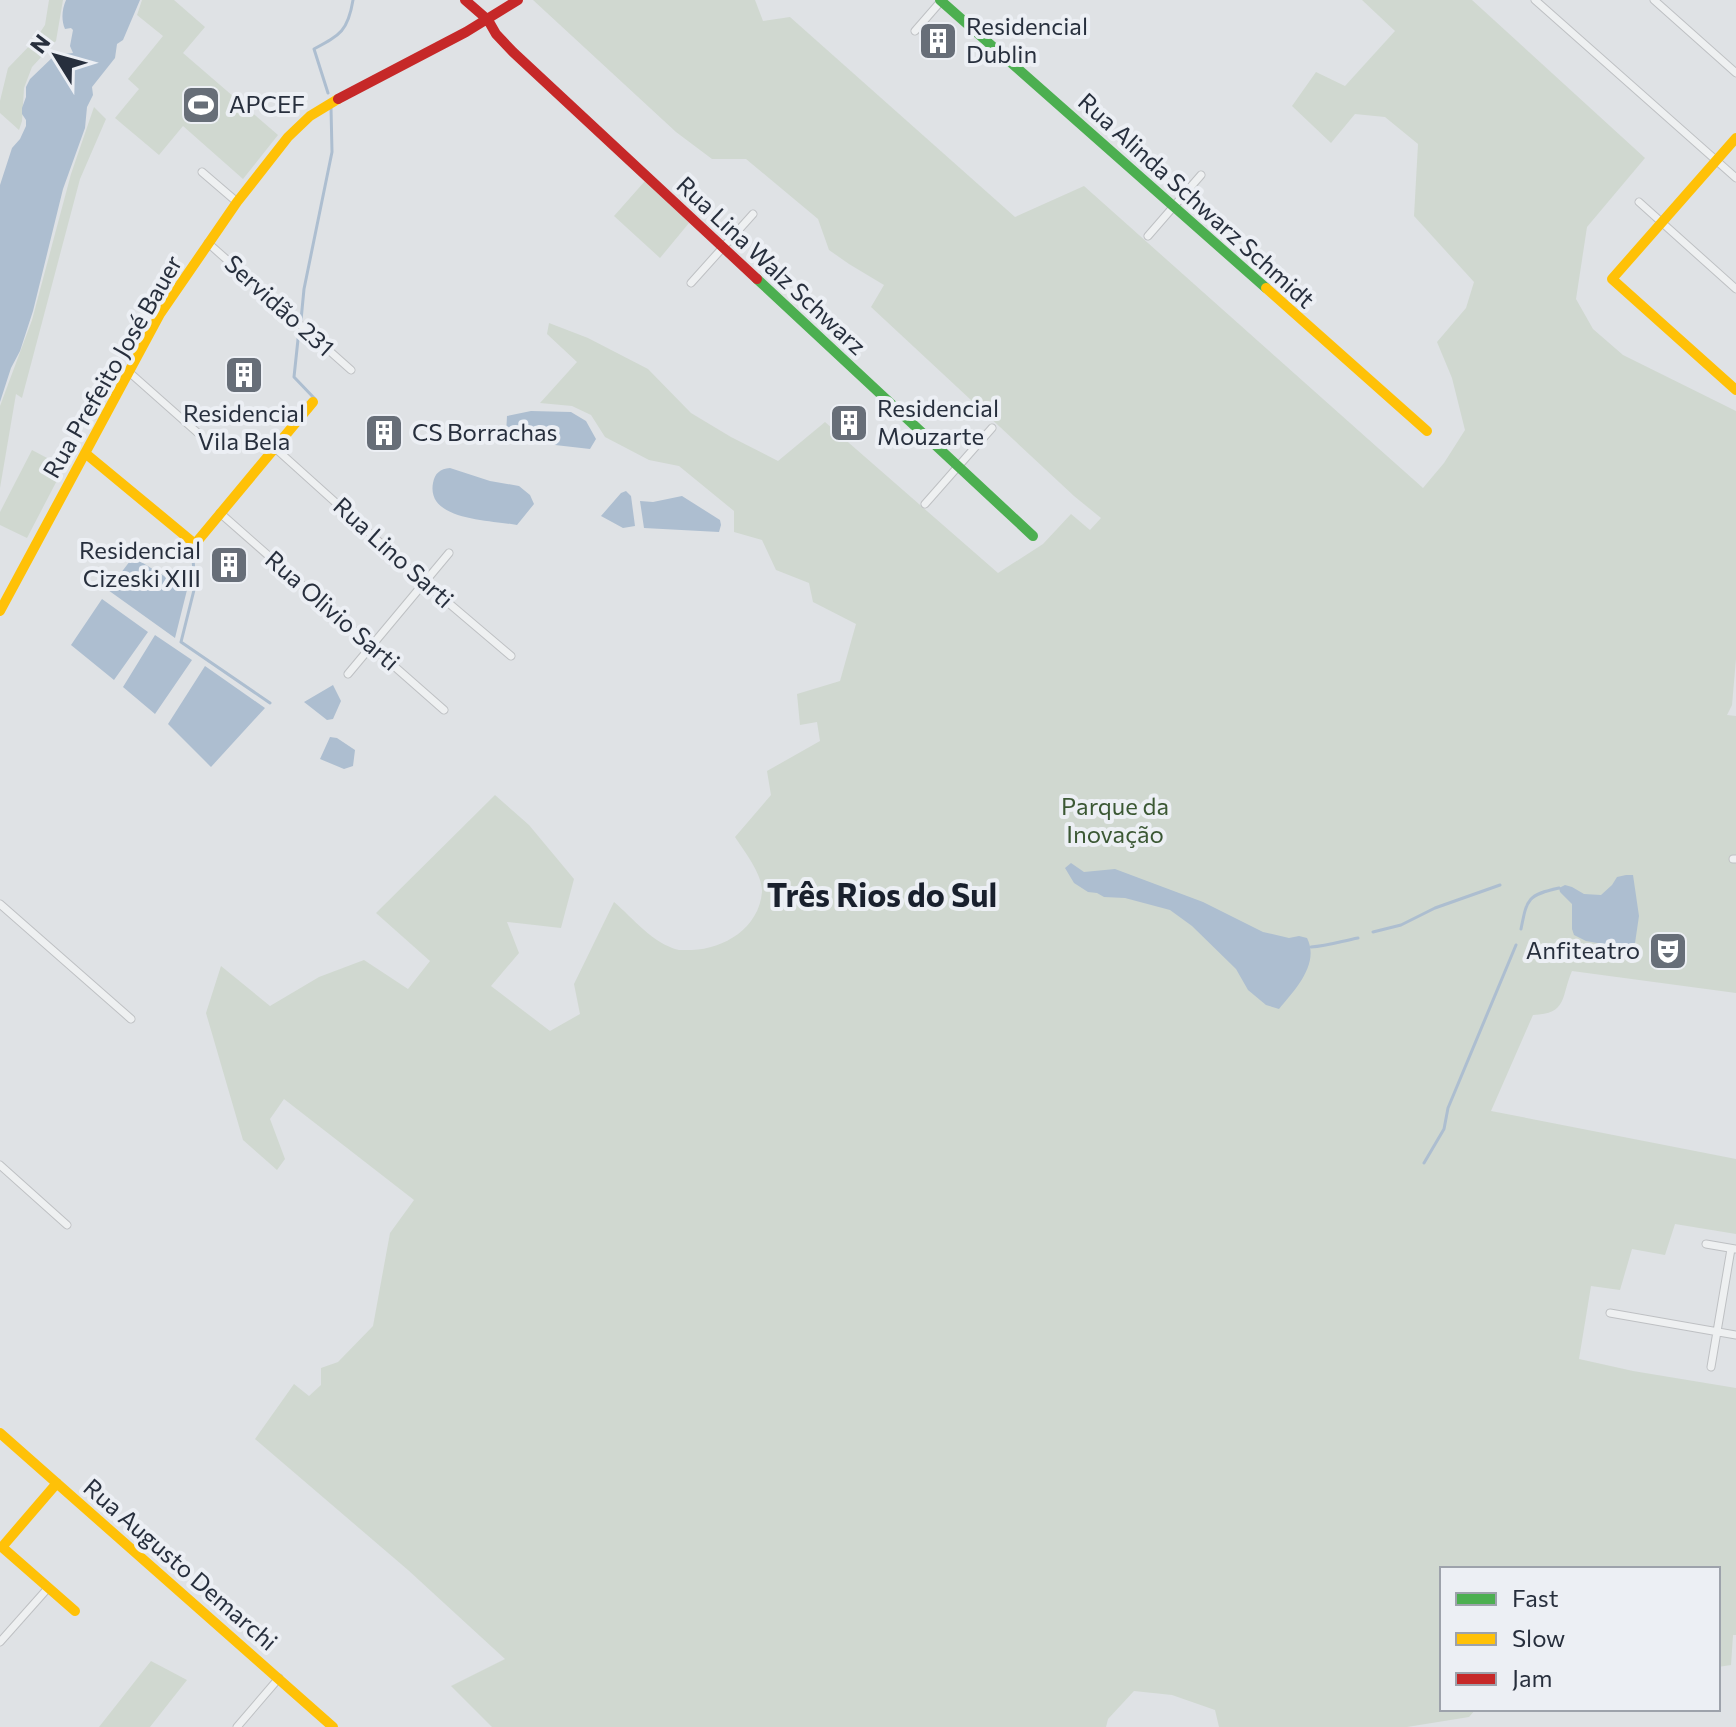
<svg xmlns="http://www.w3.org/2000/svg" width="1736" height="1727" viewBox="0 0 1736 1727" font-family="Commissioner,sans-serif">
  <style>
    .green { fill: #d0d8d0 }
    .water { fill: #adbed0 }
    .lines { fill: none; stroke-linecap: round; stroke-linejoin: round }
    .stream { stroke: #adbed0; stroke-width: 3 }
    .street-casing { stroke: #bec0c3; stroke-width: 9 }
    .street { stroke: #eef0f1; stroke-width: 7 }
    .fast { stroke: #4caf50; stroke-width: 10 }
    .slow { stroke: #ffc107; stroke-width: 10 }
    .jam { stroke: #c62828; stroke-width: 10 }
    .labels { text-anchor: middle; stroke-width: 8; stroke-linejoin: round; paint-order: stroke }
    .poi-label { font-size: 24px; fill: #272f3d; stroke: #eceff4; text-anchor: start }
    .street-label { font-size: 24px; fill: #272f3d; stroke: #eceff4 }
    .park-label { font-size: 24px; fill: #3b5834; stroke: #eceff4 }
    .district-label { font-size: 32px; font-weight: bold; fill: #19202d; stroke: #eceff4 }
  </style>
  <rect width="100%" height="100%" fill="#dfe2e5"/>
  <!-- green -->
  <path class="green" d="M49 0H63L56 41 32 67 24 88 22 121 19 130 0 113V101L8 68 35 40 45 25Z
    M142 0H174L205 27 183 53 278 135 243 179 183 126 159 155 115 118 139 89 128 79 163 36 137 15Z
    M533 0H755L763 21 790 17 1015 217 1084 186 1423 488 1444 463 1465 430 1452 378 1437 342 1466 308 1474 282 1414 216 1418 144 1385 117 1355 114 1331 143 1292 106 1316 72 1345 86 1395 31 1362 0H1472L1645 158 1587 227 1576 299 1593 329 1623 355 1736 411V659L1732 705 1727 715 1736 716V993L1572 971C1561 996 1568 1014 1533 1015L1491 1111 1736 1159V1234L1675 1224 1665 1255 1632 1249 1620 1290 1591 1286 1579 1359 1633 1371 1736 1388V1635H1733L1731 1665 1718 1667V1569H1442V1709H1476L1469 1717 1407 1727H1219L1215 1710 1172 1695 1134 1691 1108 1719 1106 1727H492L451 1686 505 1659 408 1570 255 1439 294 1384 309 1396 321 1385V1368L338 1362 373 1326 390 1233 414 1200 284 1099 270 1119 285 1159 277 1170 243 1140 206 1013 221 966 270 1006 319 977 364 960 408 989 430 961 376 913 495 795 529 825 574 879 561 928 507 922 519 953 491 986 550 1031 580 1014 574 984 614 902C633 918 653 944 679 950 680 950 691 950 692 950 724 949 759 928 762 892 763 875 744 851 735 837L771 795 767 771 820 741 817 722 800 725 797 694 840 681 856 624 813 602 809 583 776 570 762 540 734 532V511L679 466 649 460 605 437 591 415 572 406 540 403 577 362 547 334 549 323 588 338 648 369 691 413 731 437 778 461 825 422 998 573 1043 544 1071 514 1090 530 1101 518 1074 496 871 307 884 285 849 264 829 250 818 219 746 159H712L676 132Z
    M94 107 106 119 80 179 22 398 16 394 0 488V406L32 320 71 174Z
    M645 181 689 223 660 258 614 216Z
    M32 450 64 467 27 538 0 525V512Z
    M151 1661 187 1680 150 1727H99Z"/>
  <!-- water -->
  <path class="water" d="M66 0H140L123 40 117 44 115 58 92 87 93 95 87 107 85 128 63 189 33 311 20 351 11 368 0 402V185L12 148 20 139 26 126V120L22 114V108L26 97V87L30 79 55 55 73 53 70 46 73 30 71 28 65 29C61 20 62 9 66 0Z
    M531 411 571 412 586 421 596 439 590 449 555 445 506 434 507 416Z
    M450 468 490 481 519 486 530 495 534 504 517 525C491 520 426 521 433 483 435 473 440 469 450 468Z
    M626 491 631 496 635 526 623 528 601 516 621 493Z
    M682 496 720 520 721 525 719 532 644 528 640 501 653 502Z
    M133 557 187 590 175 638 108 590Z
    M102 599 148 632 114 680 71 645Z
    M155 635 192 660 155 714 123 687Z
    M205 666 265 708 211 767 168 724Z
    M333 685 341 701 333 719 327 720 304 702Z
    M330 737 337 738 355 750 353 766 344 769 320 759Z
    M1071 863 1084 872 1115 869 1203 902 1263 932 1289 938 1299 936 1307 938C1320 964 1295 990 1279 1009L1266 1005 1248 990 1236 969 1192 926 1170 910 1125 898 1104 897 1097 893 1088 892 1074 883 1065 868Z
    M1626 875H1633L1639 916 1635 943 1625 948 1586 941 1574 935 1572 929V904L1560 892 1559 888 1565 885 1572 887 1584 894 1601 895 1612 885 1617 877Z"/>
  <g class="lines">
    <!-- stream -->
    <path class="stream" d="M328 93 314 49C340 35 348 31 353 0
      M301 320 304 289 332 152 331 108
      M299 330 294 377 315 399
      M193 559 195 586 181 642 270 703
      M1521 929C1527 899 1527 895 1559 888
      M1373 932 1401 925 1435 908 1500 885
      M1311 947C1328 946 1342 941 1358 938
      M1424 1163 1444 1129 1448 1108 1516 945"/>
    <defs>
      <path id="street" d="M1535 0 1736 178
        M1654 0 1736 73
        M915 31 942 0
        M202 172 237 202
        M1639 202 1736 289
        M1148 236 1201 175
        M208 243 351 370
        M691 283 753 214
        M129 372 199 434
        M275 448 425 583 511 656
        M925 504 992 428
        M220 513 444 710
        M348 674 449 553
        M1733 859H1736
        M0 904 131 1019
        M0 1165 67 1225
        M1706 1244 1735 1249
        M1610 1313 1736 1335
        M1711 1367 1731 1249
        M0 1642 48 1588
        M237 1727 279 1678"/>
    </defs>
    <!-- street casing -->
    <use href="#street" class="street-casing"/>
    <!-- street -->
    <use href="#street" class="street"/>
    <!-- fast -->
    <path class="fast" d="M940 0 1266 288
      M757 279 1033 536"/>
    <!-- slow -->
    <path class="slow" d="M1736 138 1612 279 1736 390
      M1266 288 1427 431
      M85 453 195 544 313 402
      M0 611 160 314 237 202 288 137 310 116 338 99
      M0 1433 333 1727
      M57 1483 2 1547 75 1611"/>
    <!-- jam -->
    <path class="jam" d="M465 0 488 20 496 34 513 52 757 279
      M338 99 466 32 518 0"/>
  </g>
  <!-- icons -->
  <defs>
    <symbol id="building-square" viewBox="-11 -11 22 22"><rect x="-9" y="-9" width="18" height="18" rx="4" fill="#676e78" stroke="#eceff4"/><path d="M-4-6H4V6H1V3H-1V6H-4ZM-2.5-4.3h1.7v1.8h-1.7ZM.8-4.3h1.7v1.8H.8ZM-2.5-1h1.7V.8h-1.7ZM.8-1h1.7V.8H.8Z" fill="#fff"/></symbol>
    <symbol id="stadium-square" viewBox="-11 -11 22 22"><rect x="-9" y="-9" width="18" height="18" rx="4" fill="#676e78" stroke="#eceff4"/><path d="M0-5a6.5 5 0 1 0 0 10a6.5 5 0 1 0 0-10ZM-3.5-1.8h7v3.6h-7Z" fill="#fff"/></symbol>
    <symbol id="theatre-square" viewBox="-11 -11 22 22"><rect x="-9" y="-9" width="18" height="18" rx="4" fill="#676e78" stroke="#eceff4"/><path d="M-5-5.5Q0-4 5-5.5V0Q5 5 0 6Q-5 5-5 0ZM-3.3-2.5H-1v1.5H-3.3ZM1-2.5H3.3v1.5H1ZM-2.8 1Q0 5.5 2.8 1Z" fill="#fff"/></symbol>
  </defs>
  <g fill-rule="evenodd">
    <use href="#building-square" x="916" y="19" width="44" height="44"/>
    <use href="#stadium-square" x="179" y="83" width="44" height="44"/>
    <use href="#building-square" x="222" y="353" width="44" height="44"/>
    <use href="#building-square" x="827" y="401" width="44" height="44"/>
    <use href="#building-square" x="362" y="411" width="44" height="44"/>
    <use href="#building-square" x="207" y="543" width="44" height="44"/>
    <use href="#theatre-square" x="1646" y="929" width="44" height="44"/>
  </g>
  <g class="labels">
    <!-- poi labels -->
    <g class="poi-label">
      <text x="966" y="35">Residencial<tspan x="966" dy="28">Dublin</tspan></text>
      <text x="229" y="113">APCEF</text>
      <text x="877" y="417">Residencial<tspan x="877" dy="28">Mouzarte</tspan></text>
      <text x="244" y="422" text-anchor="middle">Residencial<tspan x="244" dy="28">Vila Bela</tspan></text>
      <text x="412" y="441">CS Borrachas</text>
      <text x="201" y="559" text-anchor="end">Residencial<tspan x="201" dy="28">Cizeski XIII</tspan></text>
      <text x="1640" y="959" text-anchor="end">Anfiteatro</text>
    </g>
    <!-- street labels -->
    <g class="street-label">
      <text transform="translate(1196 201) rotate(42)" y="8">Rua Alinda Schwarz Schmidt</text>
      <text transform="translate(771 266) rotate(43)" y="8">Rua Lina Walz Schwarz</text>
      <text transform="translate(279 306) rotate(42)" y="8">Servidão 231</text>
      <text transform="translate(113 367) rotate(-60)" y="8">Rua Prefeito José Bauer</text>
      <text transform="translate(393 553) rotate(42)" y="8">Rua Lino Sarti</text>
      <text transform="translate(332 611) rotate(41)" y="8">Rua Olivio Sarti</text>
      <text transform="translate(180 1565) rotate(41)" y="8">Rua Augusto Demarchi</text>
    </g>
    <!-- park labels -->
    <g class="park-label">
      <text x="1115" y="815">Parque da<tspan x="1115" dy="28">Inovação</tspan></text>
    </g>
    <!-- district labels -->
    <g class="district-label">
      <text x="882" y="907">Três Rios do Sul</text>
    </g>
  </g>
  <!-- legend -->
  <rect x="1440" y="1567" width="280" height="144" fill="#eceff4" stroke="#9da2ab" stroke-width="2"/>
  <rect x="1456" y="1593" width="40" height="12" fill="#4caf50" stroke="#9da2ab" stroke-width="2"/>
  <text x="1512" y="1607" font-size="24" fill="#272f3d">Fast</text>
  <rect x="1456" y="1633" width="40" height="12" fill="#ffc107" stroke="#9da2ab" stroke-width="2"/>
  <text x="1512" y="1647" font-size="24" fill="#272f3d">Slow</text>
  <rect x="1456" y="1673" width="40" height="12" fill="#c62828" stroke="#9da2ab" stroke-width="2"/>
  <text x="1512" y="1687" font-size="24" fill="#272f3d">Jam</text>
  <!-- north arrow -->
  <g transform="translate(56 56) rotate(307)" stroke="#eceff4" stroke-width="6" paint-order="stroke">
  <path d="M0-6L14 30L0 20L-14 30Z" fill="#272f3d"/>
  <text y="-12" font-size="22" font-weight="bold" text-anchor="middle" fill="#272f3d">N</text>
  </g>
</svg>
